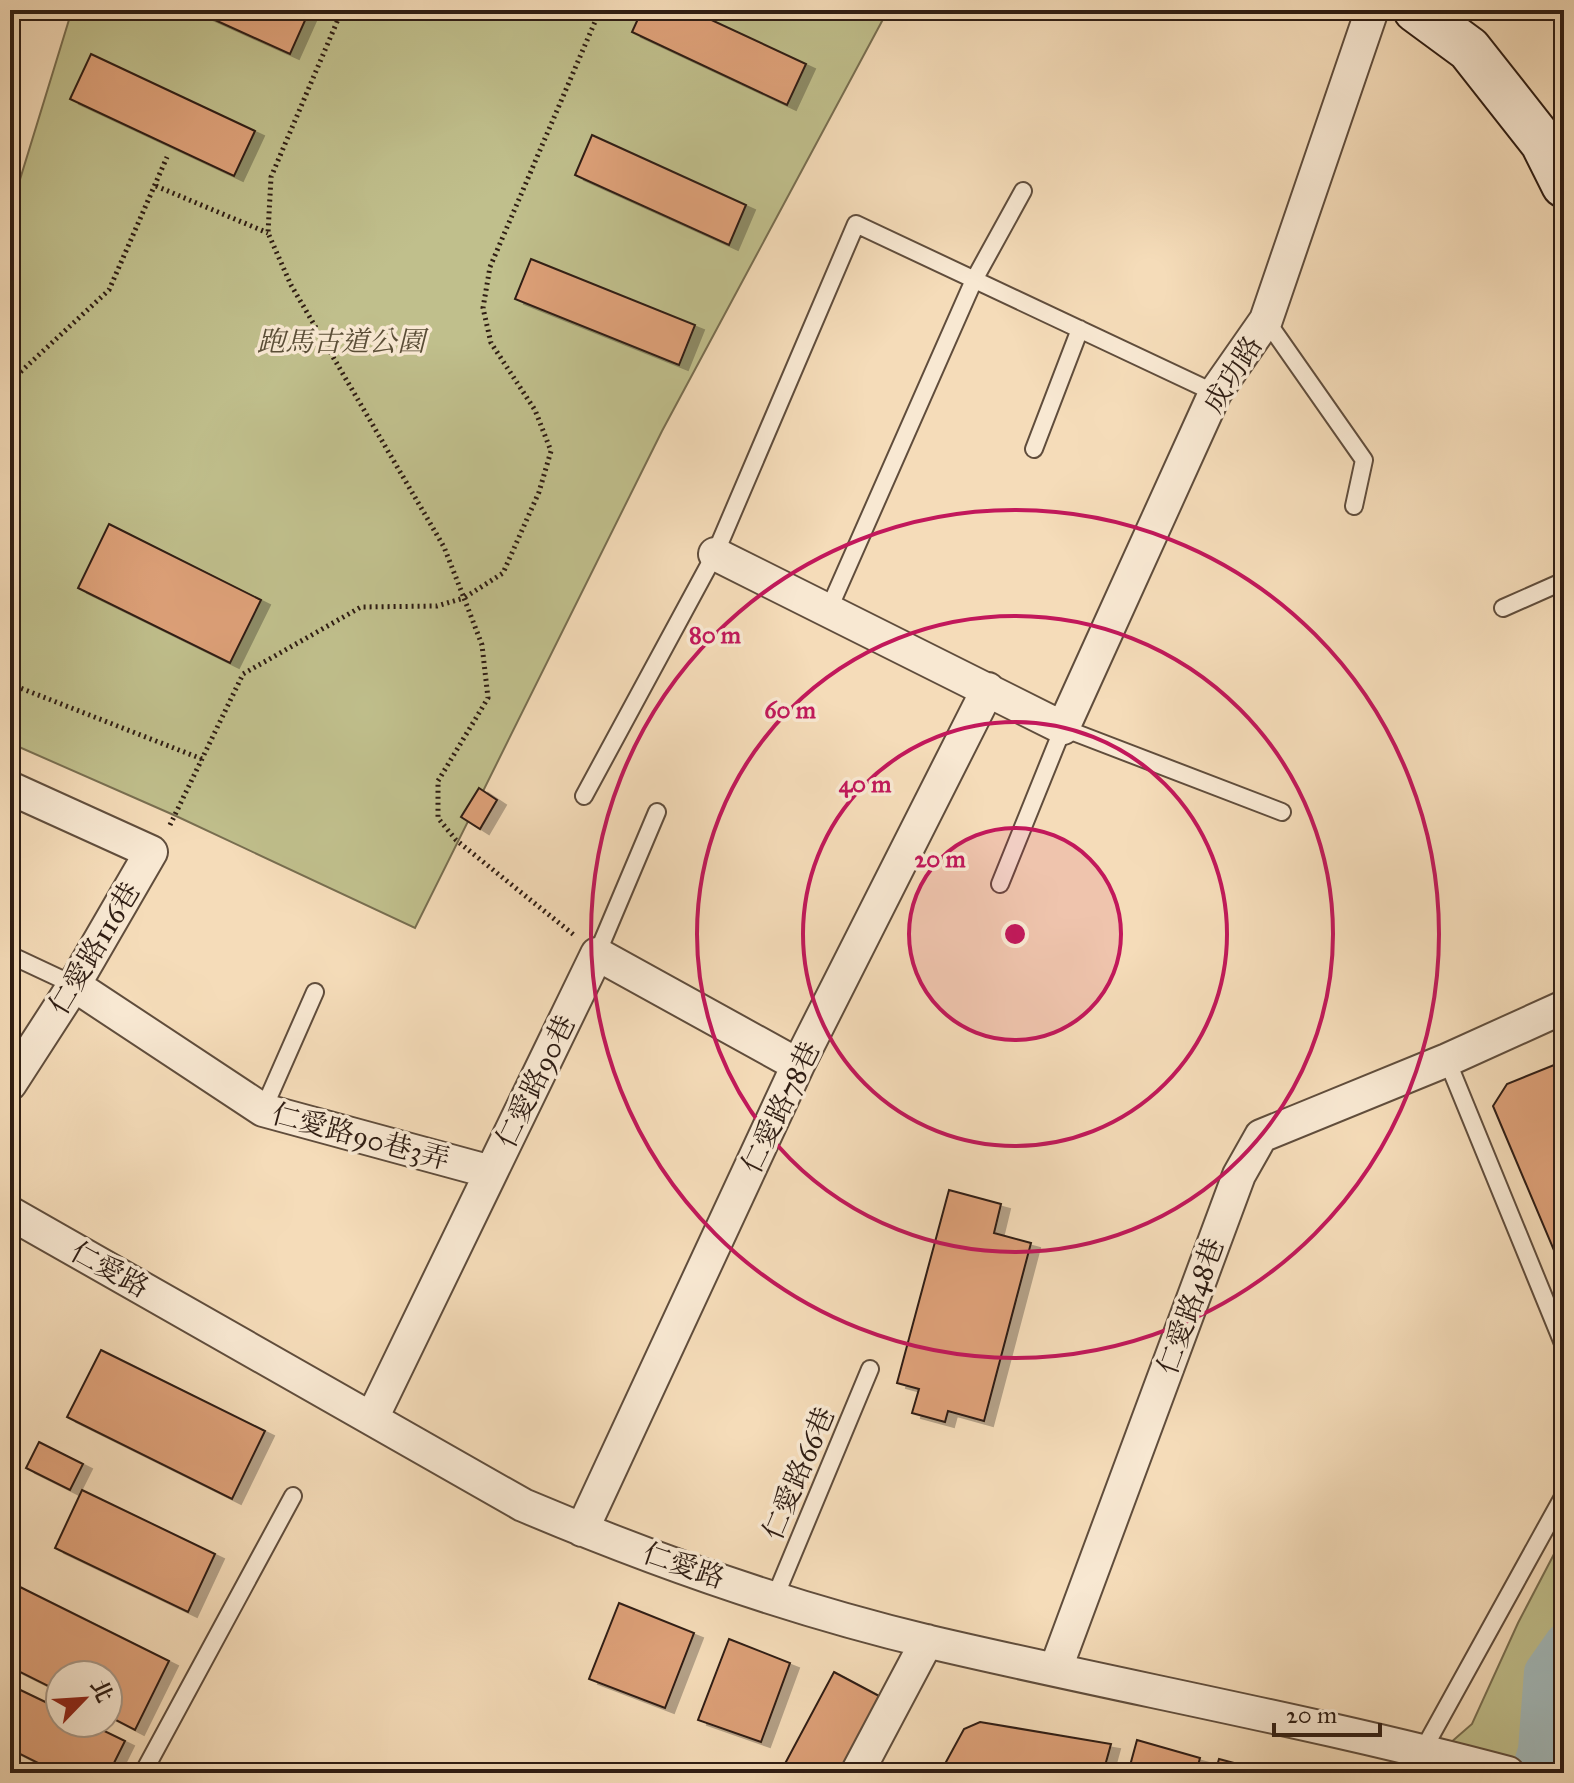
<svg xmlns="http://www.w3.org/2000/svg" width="1574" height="1783" viewBox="0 0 1574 1783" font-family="'IM FELL Great Primer','Noto Serif TC',serif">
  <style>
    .green { fill: #c0bf8c; stroke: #786e50; stroke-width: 2 }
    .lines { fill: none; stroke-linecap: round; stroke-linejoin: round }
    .canal { stroke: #a2b9ba; stroke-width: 38 }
    .building { fill: #dea179; stroke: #2f1d13; stroke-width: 2; filter: url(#shadow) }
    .lane-casing { stroke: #604d3c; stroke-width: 20 }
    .street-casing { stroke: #604d3c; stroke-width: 36 }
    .secondary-casing { stroke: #2f1d13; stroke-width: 48 }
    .path { stroke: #2f1d13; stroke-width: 5; stroke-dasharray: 2 4; stroke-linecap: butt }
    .lane { stroke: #f8e8d2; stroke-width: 16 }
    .street { stroke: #f8e8d2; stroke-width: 32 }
    .secondary { stroke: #f8e8d2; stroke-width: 44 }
    .ring { fill: none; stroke: #c2185b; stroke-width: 4 }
    .labels { text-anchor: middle; stroke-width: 7; stroke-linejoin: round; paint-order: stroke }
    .park-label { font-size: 28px; font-style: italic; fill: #5a4e37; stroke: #f8e8d2 }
    .street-label { font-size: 28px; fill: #2f1d13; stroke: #f8e8d2 }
    .centre { fill: #c2185b; stroke: #f8e8d2; stroke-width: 4 }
    .ring-label { font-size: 24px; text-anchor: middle; font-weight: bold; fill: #c2185b; stroke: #f8e8d2; stroke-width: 7; stroke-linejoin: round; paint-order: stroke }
  </style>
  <defs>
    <filter id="shadow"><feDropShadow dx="9" dy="5" stdDeviation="0" flood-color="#0004"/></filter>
  </defs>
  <rect width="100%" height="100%" fill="#f5dcb9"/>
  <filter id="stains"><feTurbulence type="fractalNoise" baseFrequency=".0025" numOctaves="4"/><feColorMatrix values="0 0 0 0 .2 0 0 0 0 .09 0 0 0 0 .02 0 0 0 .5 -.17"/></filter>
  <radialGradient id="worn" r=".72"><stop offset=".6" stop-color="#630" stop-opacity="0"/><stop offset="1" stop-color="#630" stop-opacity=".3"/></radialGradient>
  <!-- green -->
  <path class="green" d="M72 10H888L662 431 415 928 176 816 10 743V212Z
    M1564 1535V1773H1442L1441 1751 1472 1724 1518 1623Z"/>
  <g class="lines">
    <!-- canal -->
    <path class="canal" d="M1530 1773 1537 1750 1543 1672 1564 1642"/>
  </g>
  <!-- building -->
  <path class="building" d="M193 10H295L307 16 290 54Z
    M642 10H690L806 64 787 105 632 32Z
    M91 54 255 131 234 176 70 99Z
    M592 135 746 205 729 245 575 175Z
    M531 259 695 325 679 365 515 299Z
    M109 524 261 600 230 663 78 588Z
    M479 788 497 800 480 829 461 817Z
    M1564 1061V1274L1493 1106 1507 1084Z
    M949 1190 1001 1204 994 1233 1031 1243 984 1421 948 1411 945 1422 912 1413 919 1389 897 1383Z
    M101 1350 265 1431 232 1499 67 1417Z
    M39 1442 83 1464 70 1490 26 1468Z
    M82 1490 215 1554 188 1612 55 1548Z
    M10 1582 169 1661 135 1730 108 1716V1675H60V1692L10 1667Z
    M619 1603 694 1633 665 1708 589 1679Z
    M729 1639 790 1663 761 1742 698 1720Z
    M834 1672 881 1697 840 1773H780Z
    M10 1685 60 1709V1723H88L125 1741 109 1773H58L10 1749Z
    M980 1722 1111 1744 1103 1773H940L964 1729Z
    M1137 1740 1200 1758 1196 1773H1128Z
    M1219 1759 1272 1773H1215Z"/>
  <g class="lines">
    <defs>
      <path id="lane" d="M1266 320 1364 460 1354 506
        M1034 449 1080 329
        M1503 608 1564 581
        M828 611 974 280 1023 191
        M584 796 715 554 856 224 1215 393
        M1000 884 1063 728 1282 812
        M597 954 657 812
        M10 955 74 985
        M1447 1060 1564 1346
        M263 1110 315 992
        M775 1597 870 1369
        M1423 1750 1564 1495
        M143 1773 293 1496"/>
      <path id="street" d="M715 554 1063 728 1215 393 1266 320 1372 10
        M10 788 151 852 74 985 10 1084
        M74 985 263 1110 491 1172
        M10 1213 523 1505C653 1560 792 1609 930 1642 1122 1687 1317 1722 1508 1773
        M373 1416 597 954 798 1065
        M582 1530 798 1065 988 689
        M1056 1668 1239 1175 1261 1136 1447 1060 1564 1007
        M857 1773 927 1641"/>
      <path id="secondary" d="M1416 10 1469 49 1543 143 1564 185"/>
    </defs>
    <!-- lane casing -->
    <use href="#lane" class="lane-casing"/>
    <!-- street casing -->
    <use href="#street" class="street-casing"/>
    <!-- secondary casing -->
    <use href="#secondary" class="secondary-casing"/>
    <!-- path -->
    <path class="path" d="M342 10 271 177 268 233 291 285 444 547 464 598 503 573 539 492 551 451 535 410 491 343 483 308 490 267 600 10
      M156 186 268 233
      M10 411 15 377 109 290 167 157
      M10 684 202 759
      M170 825 243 674 361 607 437 606 464 598 482 645 488 698 438 781V818L456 840 574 935"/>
    <!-- lane -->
    <use href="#lane" class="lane"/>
    <!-- street -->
    <use href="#street" class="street"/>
    <!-- secondary -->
    <use href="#secondary" class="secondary"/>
  </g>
  <!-- distance rings -->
  <circle cx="1015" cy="934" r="106" fill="#c2185b" fill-opacity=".12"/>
  <g class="ring">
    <circle cx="1015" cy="934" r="106"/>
    <circle cx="1015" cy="934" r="212"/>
    <circle cx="1015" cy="934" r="318"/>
    <circle cx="1015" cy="934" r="424"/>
  </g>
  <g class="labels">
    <!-- park labels -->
    <g class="park-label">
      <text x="341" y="351">跑馬古道公園</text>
    </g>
    <!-- street labels -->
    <g class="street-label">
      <text transform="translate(1232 374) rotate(-58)" y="10">成功路</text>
      <text transform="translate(94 948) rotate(-59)" y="10">仁愛路116巷</text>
      <text transform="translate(535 1081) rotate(-64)" y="10">仁愛路90巷</text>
      <text transform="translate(780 1107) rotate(-64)" y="10">仁愛路78巷</text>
      <text transform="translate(361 1136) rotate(15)" y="10">仁愛路90巷3弄</text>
      <text transform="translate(110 1269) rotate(29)" y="10">仁愛路</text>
      <text transform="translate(1190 1306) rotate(-70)" y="10">仁愛路48巷</text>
      <text transform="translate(798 1473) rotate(-67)" y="10">仁愛路66巷</text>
      <text transform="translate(684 1565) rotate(19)" y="10">仁愛路</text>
    </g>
  </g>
  <circle cx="1015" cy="934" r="12" class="centre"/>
  <g class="ring-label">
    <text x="715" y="643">80 m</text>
    <text x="790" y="718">60 m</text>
    <text x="865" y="792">40 m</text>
    <text x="940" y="867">20 m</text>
  </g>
  <!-- margin -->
  <rect width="1574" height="1783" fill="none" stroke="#f5dcb9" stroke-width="40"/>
  <rect x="12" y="12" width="1550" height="1759" fill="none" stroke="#2f1d13" stroke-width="4"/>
  <rect x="20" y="20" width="1534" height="1743" fill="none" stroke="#2f1d13" stroke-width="2"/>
  <!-- north arrow -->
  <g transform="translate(84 1699) rotate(65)"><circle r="38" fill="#f8e8d2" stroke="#a89786" stroke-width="2"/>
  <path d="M0-6L14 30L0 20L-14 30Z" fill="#8f2418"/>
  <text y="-12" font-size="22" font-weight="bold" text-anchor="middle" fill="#2f1d13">北</text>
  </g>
  <!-- scale -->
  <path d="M1274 1723v12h106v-12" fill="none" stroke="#2f1d13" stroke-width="4"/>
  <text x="1286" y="1723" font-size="24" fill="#2f1d13" stroke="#f8e8d2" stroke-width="6" paint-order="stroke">20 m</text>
  <rect width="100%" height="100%" filter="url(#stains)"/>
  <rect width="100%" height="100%" fill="url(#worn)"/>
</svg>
